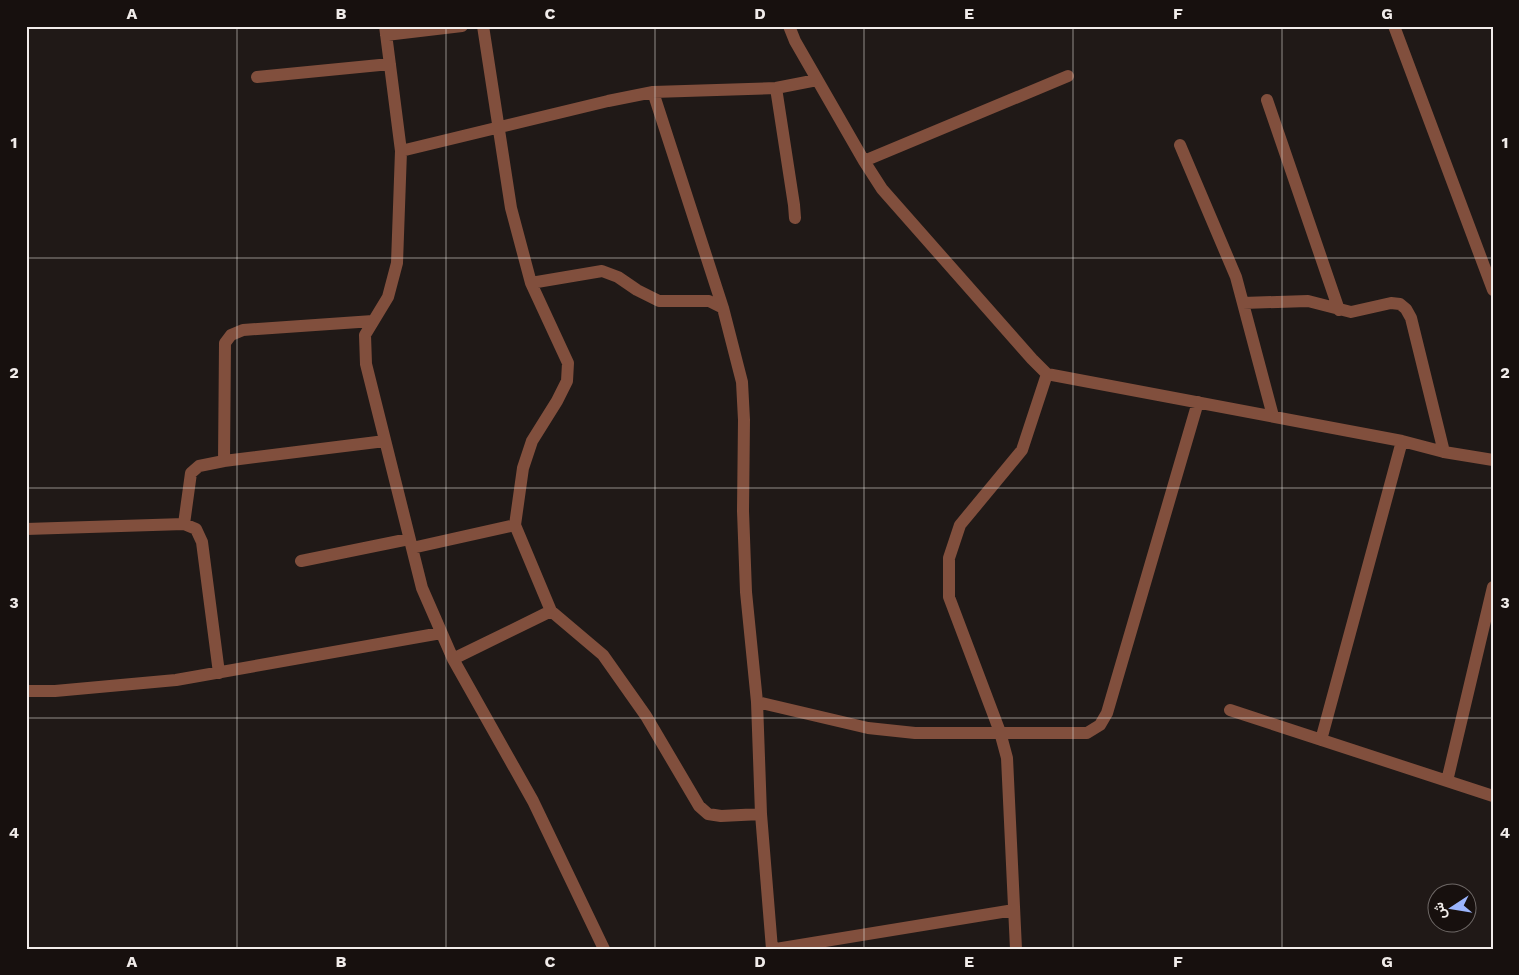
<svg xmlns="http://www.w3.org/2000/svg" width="1519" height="975" viewBox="0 0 1519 975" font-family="'Work Sans',Vazirmatn,sans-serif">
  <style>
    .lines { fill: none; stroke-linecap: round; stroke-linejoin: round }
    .street { stroke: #814f3d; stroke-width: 12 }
    .grid { fill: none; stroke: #f1ecea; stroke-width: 1; stroke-opacity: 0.55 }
    .neatline { fill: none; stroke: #f1ecea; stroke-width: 2 }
    .grid-label { font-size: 16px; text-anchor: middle; font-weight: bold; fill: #f1ecea }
  </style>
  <rect width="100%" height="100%" fill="#201917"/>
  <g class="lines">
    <!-- street -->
    <path class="street" d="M385 26 401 151 397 263 388 297 365 335 366 364 422 588 453 659 533 801 604 949
      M483 26 511 208 531 283 568 363 567 381 557 401 532 441 523 468 515 525 551 611 603 655 646 716 699 806 708 814 721 816 761 814
      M789 26 795 41 864 161 882 189 1032 359 1047 374 1402 441 1444 452 1493 460
      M1394 26 1493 290
      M386 35 462 26
      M257 77 390 64
      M776 88 794 205 795 218
      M653 92 723 308 742 382 744 420 743 511 746 592 757 702 761 814 772 949
      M1267 100 1339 310
      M1180 145 1236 277 1273 416
      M401 151 608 101 653 92 776 88 817 80
      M864 161 1068 76
      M531 283 602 271 618 277 637 290 659 301H709L723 308
      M1243 303 1308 301 1351 312 1391 303 1400 304 1406 309 1411 318 1444 452
      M224 461 225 343 231 335 243 330 373 321
      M184 524 191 473 199 466 224 461 385 441
      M26 529 184 524 196 529 202 542 219 673
      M412 548 515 525
      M301 561 409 539
      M453 659 551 611
      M26 691H55L176 680 441 633
      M757 702 868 728 915 733H1087L1100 725 1107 713 1198 402
      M1230 710 1493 796
      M1321 740 1402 441
      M1447 781 1493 587
      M776 949 1014 910
      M1016 949 1007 758 1000 732 949 597V558L960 525 1022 450 1047 374"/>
  </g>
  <!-- grid -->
  <path class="grid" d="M237 26V949M446 26V949M655 26V949M864 26V949M1073 26V949M1282 26V949M26 258H1493M26 488H1493M26 718H1493"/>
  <!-- border -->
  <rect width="1519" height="975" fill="none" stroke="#17100e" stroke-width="55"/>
  <!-- north arrow -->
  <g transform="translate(1452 908) rotate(258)"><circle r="24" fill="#17100e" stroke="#6e6866"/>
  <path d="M0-4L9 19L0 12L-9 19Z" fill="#9bb5fd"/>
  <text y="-8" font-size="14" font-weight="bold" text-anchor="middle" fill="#f1ecea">ش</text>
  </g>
  <rect x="28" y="28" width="1464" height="920" class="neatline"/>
  <g class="grid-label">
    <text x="132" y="19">A</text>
    <text x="341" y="19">B</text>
    <text x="550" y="19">C</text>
    <text x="760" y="19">D</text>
    <text x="969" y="19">E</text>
    <text x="1178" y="19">F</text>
    <text x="1387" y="19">G</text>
    <text x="14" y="148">1</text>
    <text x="1505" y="148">1</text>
    <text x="14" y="378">2</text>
    <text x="1505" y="378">2</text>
    <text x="14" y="608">3</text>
    <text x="1505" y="608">3</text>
    <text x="14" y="838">4</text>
    <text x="1505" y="838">4</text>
    <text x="132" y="967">A</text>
    <text x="341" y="967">B</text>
    <text x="550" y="967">C</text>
    <text x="760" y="967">D</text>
    <text x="969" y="967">E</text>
    <text x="1178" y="967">F</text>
    <text x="1387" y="967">G</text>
  </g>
</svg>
